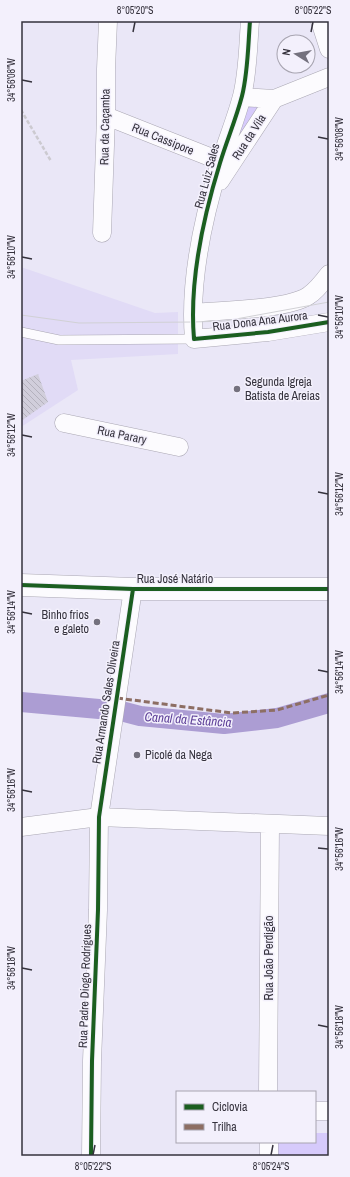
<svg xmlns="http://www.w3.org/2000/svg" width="350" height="1177" viewBox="0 0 350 1177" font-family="'Archivo Narrow',sans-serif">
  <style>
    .built { fill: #e1dbf6 }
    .green { fill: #d6cafb }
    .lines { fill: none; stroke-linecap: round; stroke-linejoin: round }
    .canal { stroke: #ac9dd3; stroke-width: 20 }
    .building { fill: url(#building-back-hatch) }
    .service-casing { stroke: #aaa7b3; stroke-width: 10 }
    .minor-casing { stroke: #aaa7b3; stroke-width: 19 }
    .secondary-casing { stroke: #aaa7b3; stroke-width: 23 }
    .path { stroke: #cccad0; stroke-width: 2.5; stroke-dasharray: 4 2; stroke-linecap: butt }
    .service { stroke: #fcfbfe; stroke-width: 9 }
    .minor { stroke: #fcfbfe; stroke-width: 18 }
    .secondary { stroke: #fcfbfe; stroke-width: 22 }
    .tram { stroke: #d1d1d5; stroke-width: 1 }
    .quiet { stroke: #8d6e63; stroke-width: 3; stroke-dasharray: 6 3; stroke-linecap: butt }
    .cycleway-casing { stroke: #f3f0fc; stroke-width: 6 }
    .cycleway { stroke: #1b5e20; stroke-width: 4 }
    .ticks { fill: none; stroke: #35323d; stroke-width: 1.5 }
    .poi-dot { fill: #74717e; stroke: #f3f0fc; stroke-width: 1.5 }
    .labels { text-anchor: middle; stroke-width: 3; stroke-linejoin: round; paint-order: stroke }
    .street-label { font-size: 12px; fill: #35323d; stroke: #f3f0fc }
    .poi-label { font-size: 12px; fill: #35323d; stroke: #f3f0fc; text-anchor: start }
    .water-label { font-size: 13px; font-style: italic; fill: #5e4198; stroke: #f3f0fc }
    .neatline { fill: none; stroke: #35323d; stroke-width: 1.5 }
    .ticks-label { font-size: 10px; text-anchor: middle; fill: #35323d }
  </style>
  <defs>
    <pattern id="building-back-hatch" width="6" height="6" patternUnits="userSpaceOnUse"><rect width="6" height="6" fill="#d1cedb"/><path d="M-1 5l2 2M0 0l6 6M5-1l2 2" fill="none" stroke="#b4b1bd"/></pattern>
  </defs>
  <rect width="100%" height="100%" fill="#eae7f7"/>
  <!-- built -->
  <path class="built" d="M21 267 155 313 178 312V354L71 360 78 390 21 427Z"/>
  <!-- green -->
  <path class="green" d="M265 104 234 151 240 105Z
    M315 1133H329V1156H274L276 1142H315Z"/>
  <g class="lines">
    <!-- canal -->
    <path class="canal" d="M21 702 99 709
      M117 710 140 716 224 724 277 718 329 703"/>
  </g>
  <!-- building -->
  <path class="building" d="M38 374 48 402 21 421V381Z"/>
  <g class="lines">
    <defs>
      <path id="service" d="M21 332 59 340 194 339"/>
      <path id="minor" d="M250 21C248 46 248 72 242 96 236 119 227 140 220 163 203 218 189 281 194 339L268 332 329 322
        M320 21 329 49
        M242 97 274 99 329 77
        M106 116 220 161
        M220 181 274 99
        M102 233 106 116V69L108 21
        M193 313C221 310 286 310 308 296 316 291 323 282 329 274
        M64 423 179 447
        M21 827 99 817 329 826
        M268 1092 270 825
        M315 1111H329
        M269 1142V1156
        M91 1156 92 1061 98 910 99 817 133 589"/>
      <path id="secondary" d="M21 585 133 589H329"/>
    </defs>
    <!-- service casing -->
    <use href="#service" class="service-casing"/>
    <!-- minor casing -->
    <use href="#minor" class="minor-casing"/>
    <!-- secondary casing -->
    <use href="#secondary" class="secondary-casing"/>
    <!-- path -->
    <path class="path" d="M21 110 51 161"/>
    <!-- service -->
    <use href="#service" class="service"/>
    <!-- minor -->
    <use href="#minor" class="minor"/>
    <!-- secondary -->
    <use href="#secondary" class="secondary"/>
    <!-- tram -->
    <path class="tram" d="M21 315 79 323 193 322 225 321 329 302"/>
    <!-- quiet -->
    <path class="quiet" d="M117 698 232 713 277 710 329 695"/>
    <defs>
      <path id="cycleway" d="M250 21C248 46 248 72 242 96 236 119 227 140 220 163 203 218 189 281 194 339L268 332 329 322
        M21 585 133 589H329
        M91 1156 92 1061 98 910 99 817 133 589"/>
    </defs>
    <!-- cycleway casing -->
    <use href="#cycleway" class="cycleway-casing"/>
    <!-- cycleway -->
    <use href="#cycleway" class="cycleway"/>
  </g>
  <!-- ticks -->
  <path class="ticks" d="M133 32 135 22M311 32 313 22M22 80 32 82M318 137 328 139M22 257 32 259M318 315 328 317M22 435 32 437M318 492 328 494M22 612 32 614M318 670 328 672M22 790 32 792M318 848 328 849M22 968 32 970M318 1025 328 1027M93 1155 95 1145M271 1155 273 1145"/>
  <!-- markers -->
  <g class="poi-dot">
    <circle cx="237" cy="389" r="4"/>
    <circle cx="97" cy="622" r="4"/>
    <circle cx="137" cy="755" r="4"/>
  </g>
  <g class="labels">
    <!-- street labels -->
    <g class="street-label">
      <text transform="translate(105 127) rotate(-89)" y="4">Rua da Caçamba</text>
      <text transform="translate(249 137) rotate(-57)" y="4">Rua da Vila</text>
      <text transform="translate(163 139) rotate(22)" y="4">Rua Cassipore</text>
      <text transform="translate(207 176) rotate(-75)" y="4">Rua Luiz Sales</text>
      <text transform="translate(260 321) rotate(-7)" y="4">Rua Dona Ana Aurora</text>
      <text transform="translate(122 435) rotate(12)" y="4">Rua Parary</text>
      <text x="175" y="583">Rua José Natário</text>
      <text transform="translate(106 702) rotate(-81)" y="4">Rua Armando Sales Oliveira</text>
      <text transform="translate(269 958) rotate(-90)" y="4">Rua João Perdigão</text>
      <text transform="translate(85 986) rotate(-88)" y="4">Rua Padre Diogo Rodrigues</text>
    </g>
    <!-- poi labels -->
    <g class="poi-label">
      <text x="245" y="386">Segunda Igreja<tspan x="245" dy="14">Batista de Areias</tspan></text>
      <text x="89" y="619" text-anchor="end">Binho frios<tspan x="89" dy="14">e galeto</tspan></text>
      <text x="145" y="759">Picolé da Nega</text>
    </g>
    <!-- water labels -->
    <g class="water-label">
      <text transform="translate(188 719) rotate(4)" y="5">Canal da Estância</text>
    </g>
  </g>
  <!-- border -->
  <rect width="350" height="1177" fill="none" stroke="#f3f0fc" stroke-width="44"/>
  <!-- legend -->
  <rect x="176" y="1091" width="140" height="52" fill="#f3f0fc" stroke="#a7a4b0"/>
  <rect x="184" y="1104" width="20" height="6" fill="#1b5e20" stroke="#a7a4b0"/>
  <text x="212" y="1111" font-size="12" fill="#35323d">Ciclovia</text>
  <rect x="184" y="1124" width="20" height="6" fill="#8d6e63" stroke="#a7a4b0"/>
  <text x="212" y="1131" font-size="12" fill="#35323d">Trilha</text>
  <!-- north arrow -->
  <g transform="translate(296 54) rotate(281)"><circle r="19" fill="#f3f0fc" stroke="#a7a4b0"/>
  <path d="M0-3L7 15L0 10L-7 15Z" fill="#74717e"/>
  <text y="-6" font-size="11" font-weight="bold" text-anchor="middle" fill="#35323d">N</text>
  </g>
  <rect x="22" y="22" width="306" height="1133" class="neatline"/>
  <g class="ticks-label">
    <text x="135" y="14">8°05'20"S</text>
    <text x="313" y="14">8°05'22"S</text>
    <text transform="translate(11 80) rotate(-90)" y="4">34°56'08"W</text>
    <text transform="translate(339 139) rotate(-90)" y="4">34°56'08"W</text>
    <text transform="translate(11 257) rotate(-90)" y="4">34°56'10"W</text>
    <text transform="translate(339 317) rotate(-90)" y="4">34°56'10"W</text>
    <text transform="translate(11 435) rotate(-90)" y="4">34°56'12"W</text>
    <text transform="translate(339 494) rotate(-90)" y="4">34°56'12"W</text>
    <text transform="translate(11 612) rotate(-90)" y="4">34°56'14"W</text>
    <text transform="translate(339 672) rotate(-90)" y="4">34°56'14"W</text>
    <text transform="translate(11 790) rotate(-90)" y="4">34°56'16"W</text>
    <text transform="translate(339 849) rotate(-90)" y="4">34°56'16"W</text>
    <text transform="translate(11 968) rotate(-90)" y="4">34°56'18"W</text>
    <text transform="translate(339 1027) rotate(-90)" y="4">34°56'18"W</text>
    <text x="93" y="1170">8°05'22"S</text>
    <text x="271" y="1170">8°05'24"S</text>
  </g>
</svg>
